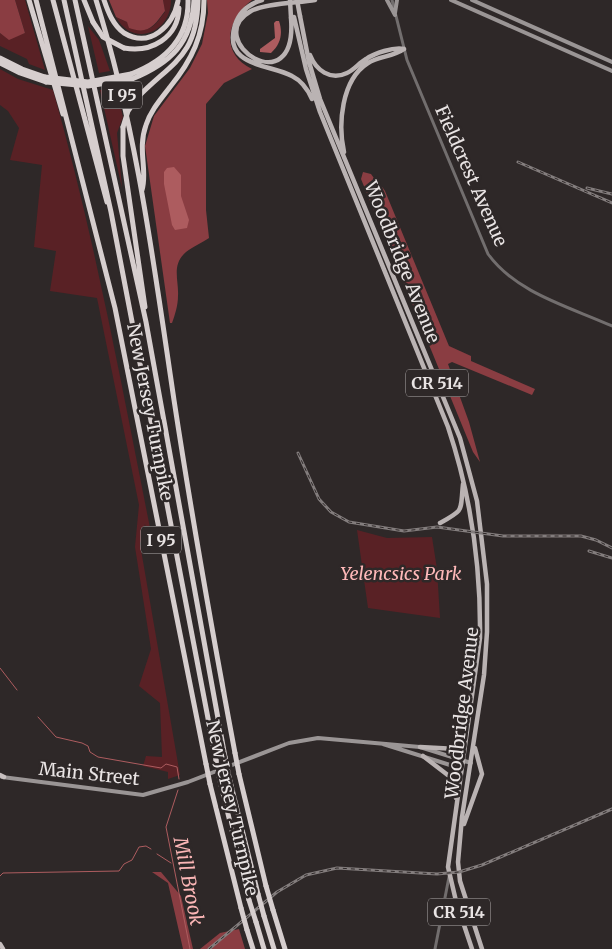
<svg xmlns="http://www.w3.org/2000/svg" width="612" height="949" viewBox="0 0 612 949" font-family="Merriweather,serif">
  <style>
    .green { fill: #592125 }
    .forest { fill: #8a3d42 }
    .water { fill: #ad5c5f }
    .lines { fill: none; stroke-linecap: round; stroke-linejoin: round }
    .stream { stroke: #ad5c5f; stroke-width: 1 }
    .tertiary { stroke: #726e6e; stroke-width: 3 }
    .secondary { stroke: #9a9595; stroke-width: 4 }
    .primary { stroke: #bab3b3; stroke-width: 4.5 }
    .trunk { stroke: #c8c0c0; stroke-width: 4.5 }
    .motorway { stroke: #d6cece; stroke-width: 5 }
    .rail-casing { stroke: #837d7d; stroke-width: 3 }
    .rail { stroke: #2e2828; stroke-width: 1; stroke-dasharray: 4; stroke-linecap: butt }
    .primary-bridge { stroke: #bab3b3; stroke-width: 4.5 }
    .motorway-bridge { stroke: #d6cece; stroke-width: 5 }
    .labels { text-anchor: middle; stroke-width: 5; stroke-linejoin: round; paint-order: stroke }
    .shield { fill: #2e2828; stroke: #b1acac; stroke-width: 1 }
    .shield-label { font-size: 16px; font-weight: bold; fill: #e9e4e4 }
    .street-label { font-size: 18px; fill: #e9e4e4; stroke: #2e2828 }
    .park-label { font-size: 18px; font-style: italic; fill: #ffb9b9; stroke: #2e2828 }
    .water-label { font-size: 19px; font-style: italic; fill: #fbb6b6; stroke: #2e2828 }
  </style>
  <rect width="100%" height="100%" fill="#2e2828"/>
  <!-- green -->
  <path class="green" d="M15 0H25L45 70 29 64 27 59 0 46V33L9 39 25 33Z
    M163 0H171C171 33 133 48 116 17L127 22 133 29C152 32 154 26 165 12Z
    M88 26 99 40 110 71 99 73Z
    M0 69 18 79 53 90C96 242 124 398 155 553L151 552 145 524 140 544 180 775 168 779V772L143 766 146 756 162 757 160 703 139 686 151 649 135 547 139 505 97 298 50 291 56 251 34 247 42 165 10 160 19 128 8 111 0 105Z
    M116 88 123 117 117 133 122 188 100 90Z
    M357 530 387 538 432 537 437 569 440 618 368 608Z"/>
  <!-- forest -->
  <path class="forest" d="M0 0H15L25 33 9 40 0 33Z
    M109 0H163L165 11C154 26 148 35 129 28L127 22 116 17Z
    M207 0H252C227 19 219 53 252 69L224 83 206 104V210L209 238C202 243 192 247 186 252 171 265 179 280 178 296 178 305 175 315 172 323H170L145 146 154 116 190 68 202 44 208 13Z
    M363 172 371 174C377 183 381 184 385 191L449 346 471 356V361L535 389 532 395 452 362 448 364 469 422 480 462 473 452 361 179Z
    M152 872H161L181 896 193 949H183L168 883Z
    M239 929 245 949H200L220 933Z"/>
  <!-- water -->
  <path class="water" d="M276 21H279C283 33 281 44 271 53L260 52V49L275 38 274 23Z
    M174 167 181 175V196L189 220 187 228 175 230 172 225 164 184V172L167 168Z"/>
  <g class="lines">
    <!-- stream -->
    <path class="stream" d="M0 668 17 690
      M38 717 56 737 82 743 88 746 90 752 98 757 161 768 166 764 177 767 179 779
      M178 790 166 827 190 949
      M157 854 171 863
      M0 876 3 873 119 871 124 864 132 860 139 847 146 846 151 849"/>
    <!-- tertiary -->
    <path class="tertiary" d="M392 0 407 60 488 254C516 293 570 307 612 326
      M435 949 449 877"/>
    <!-- secondary -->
    <path class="secondary" d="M387 0 395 15
      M451 0 612 71
      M472 0 612 62
      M395 13 397 0
      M383 744 450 765 464 762
      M2 777 143 795 188 782 289 743 318 738 420 747 471 763"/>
    <!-- primary -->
    <path class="primary" d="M262 0C249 4 239 12 235 25 222 67 270 64 292 76 302 81 308 90 312 99
      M300 16 309 62 320 99 460 438 477 501 487 584V632L484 675 462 817 458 862 460 881 482 949
      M294 17 306 69 320 112 448 427C471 496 481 565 480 638L448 867 456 901 472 949
      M291 18C298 106 200 40 251 11 266 3 298 3 315 0
      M310 55C316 70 330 81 347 73 354 70 359 63 366 59 375 53 393 47 404 49
      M344 152C338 125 341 80 368 63 379 56 393 57 404 49
      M440 523C465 509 460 512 463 484
      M420 747 457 749 466 738
      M423 756 449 776 456 798
      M464 824 482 774 475 748"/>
    <!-- trunk -->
    <path class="trunk" d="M0 775 4 777
      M0 944 3 949"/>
    <!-- motorway -->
    <path class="motorway" d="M29 0 63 114
      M36 0 115 308 206 764
      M53 0 107 202
      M64 0 111 212 216 760
      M75 0 146 322 225 757
      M84 0 93 22
      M96 0C137 130 154 266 174 400 192 518 213 636 235 753
      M104 0C108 12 113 25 124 33 151 49 173 25 178 1
      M124 48C151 53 178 38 179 8
      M0 58 22 69 45 77
      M0 63 20 73 46 82
      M131 74C165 61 189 38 188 0
      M132 79C171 63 192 43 194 0
      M138 97C172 62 197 57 198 0
      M123 127V156L145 307
      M142 190C148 171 137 150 146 125 151 110 161 99 170 87 192 60 204 35 204 0
      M239 774 266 886
      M229 777 258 894
      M220 781 249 900
      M210 784 241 908
      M273 910 285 949
      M264 916 274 949
      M256 922 264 949
      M247 930 253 949"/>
    <defs>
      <path id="rail" d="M518 162 612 203
        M587 188 612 194
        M298 453 319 499 331 512 349 522 404 531 437 527 503 536H581L596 540 612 548
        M589 551 612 558
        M209 949 277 892 306 875 337 868 437 874 459 872 482 865 612 809"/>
    </defs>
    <!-- rail casing -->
    <use href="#rail" class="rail-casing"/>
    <!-- rail -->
    <use href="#rail" class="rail"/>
    <!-- primary-bridge -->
    <path class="primary-bridge" d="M290 0 291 18
      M297 0 300 16"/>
    <!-- motorway-bridge -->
    <path class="motorway-bridge" d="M93 22 103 37 124 48
      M45 77 88 82 131 74
      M46 82 88 86 132 79
      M123 127 128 111 138 97
      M235 753 239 774
      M225 757 229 777
      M216 760 220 781
      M206 764 210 784
      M266 886 273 910
      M258 894 264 916
      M249 900 256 922
      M241 908 247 930"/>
  </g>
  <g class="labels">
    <!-- shield labels -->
    <g class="shield">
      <rect x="102" y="81.5" width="40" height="27" rx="4"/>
      <rect x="406" y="369.5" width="62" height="27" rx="4"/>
      <rect x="141" y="526.5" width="40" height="27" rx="4"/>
      <rect x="428" y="898.5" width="62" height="27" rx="4"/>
    </g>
    <g class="shield-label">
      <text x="122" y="101">I 95</text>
      <text x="437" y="389">CR 514</text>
      <text x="161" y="546">I 95</text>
      <text x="459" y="918">CR 514</text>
    </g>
    <!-- street labels -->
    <g class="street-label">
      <text transform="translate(471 176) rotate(66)" y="6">Fieldcrest Avenue</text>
      <text transform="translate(402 262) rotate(68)" y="6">Woodbridge Avenue</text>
      <text transform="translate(150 412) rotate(79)" y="6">New Jersey Turnpike</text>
      <text transform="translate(462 713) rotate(-83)" y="6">Woodbridge Avenue</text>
      <text transform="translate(89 774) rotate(6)" y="6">Main Street</text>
      <text transform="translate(232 808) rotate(77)" y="6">New Jersey Turnpike</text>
    </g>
    <!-- park labels -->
    <g class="park-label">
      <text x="401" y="580">Yelencsics Park</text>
    </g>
    <!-- water labels -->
    <g class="water-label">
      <text transform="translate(189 881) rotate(79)" y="7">Mill Brook</text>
    </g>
  </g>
</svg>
